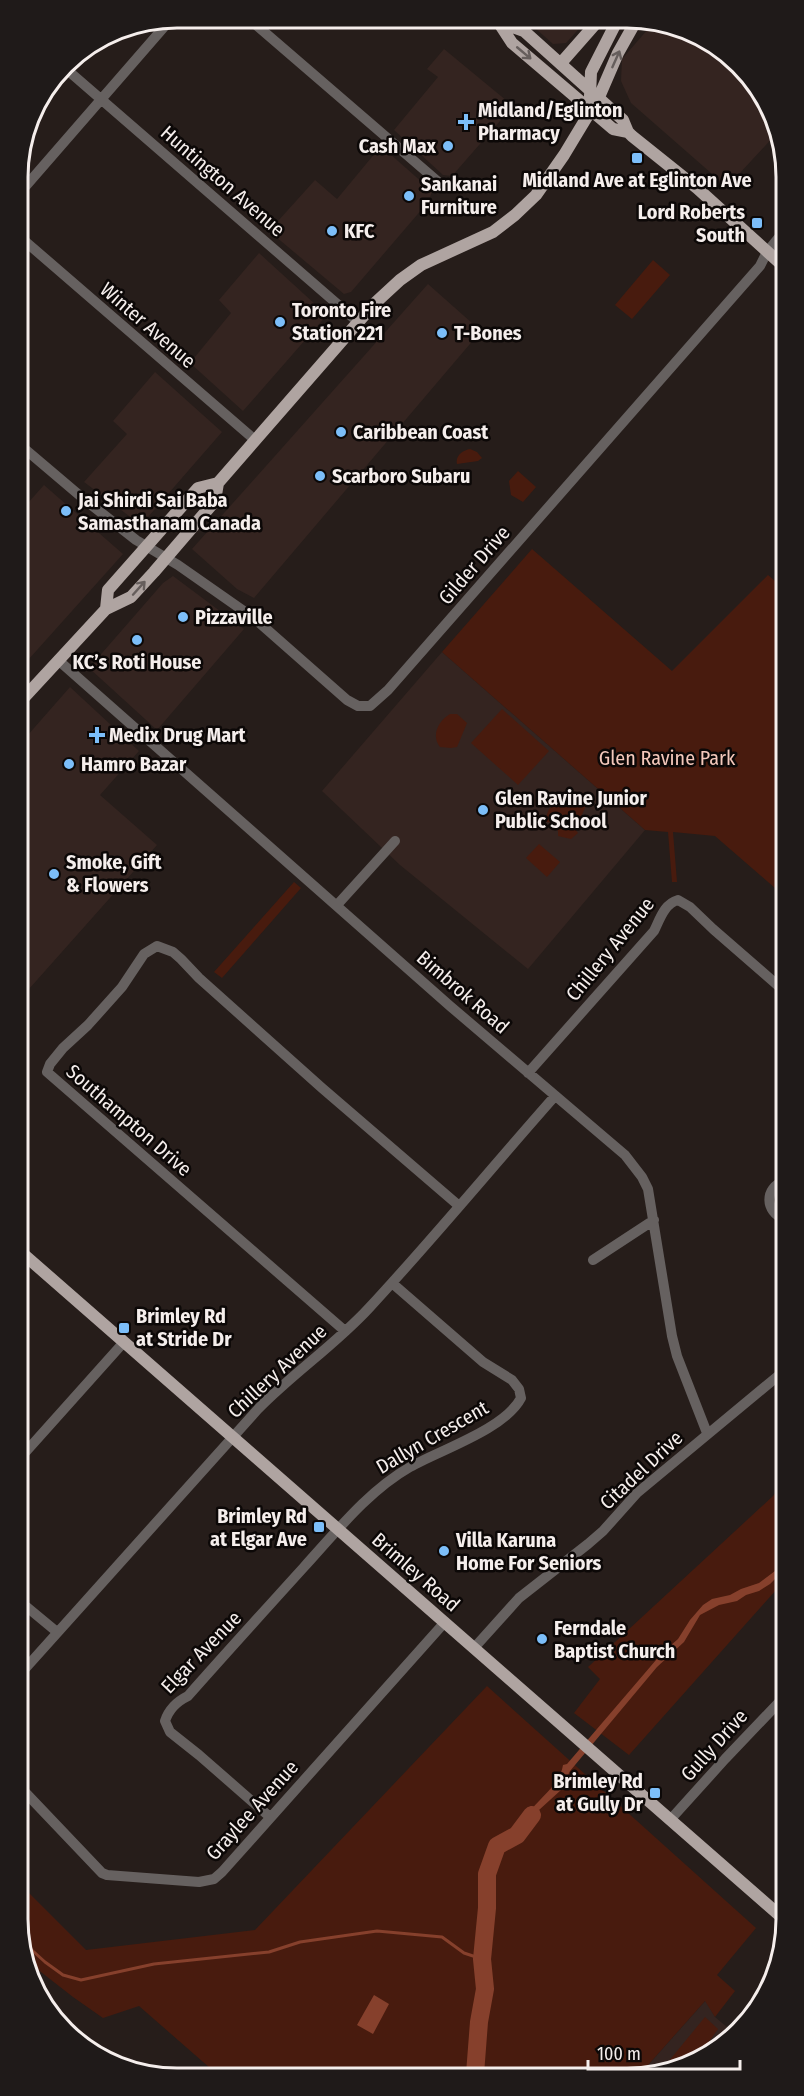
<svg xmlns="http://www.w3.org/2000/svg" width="804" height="2096" viewBox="0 0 804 2096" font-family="'Fira Sans Condensed',sans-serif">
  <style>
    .built { fill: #342420 }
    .green { fill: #481b0e }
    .water { fill: #86402c }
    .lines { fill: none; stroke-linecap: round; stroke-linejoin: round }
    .stream { stroke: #86402c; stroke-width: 3 }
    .river { stroke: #86402c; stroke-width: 18 }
    .minor { stroke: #666160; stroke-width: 10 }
    .major { stroke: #afa4a1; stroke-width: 12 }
    .oneway { stroke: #665e5c }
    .poi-dot { fill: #7cbef9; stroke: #0c0807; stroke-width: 2 }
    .labels { text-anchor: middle; stroke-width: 5; stroke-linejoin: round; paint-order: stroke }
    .poi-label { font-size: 20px; font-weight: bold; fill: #f5eeec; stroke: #0c0807; text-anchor: start }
    .street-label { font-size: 20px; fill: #f5eeec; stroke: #0c0807 }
    .park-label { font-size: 20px; fill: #f4c8bb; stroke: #0c0807 }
    .rim { fill: none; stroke: #f5eeec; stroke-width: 3 }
  </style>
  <rect width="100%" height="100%" fill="#261d1a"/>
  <!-- built -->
  <path class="built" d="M526 20 586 21 566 43 553 44Z
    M655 21 739 65 778 132 727 187 631 103 621 81 622 59Z
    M444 49 513 106 452 176 443 175 394 130 438 77 427 69Z
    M381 146 432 191 429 201 351 292 344 294 269 231 315 180 337 199Z
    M259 253 327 315 243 411 190 363 231 313 219 300Z
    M428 284 481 331 254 598 237 589 192 549Z
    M155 372 222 432 141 525 84 482 127 434 113 421Z
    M44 485 123 554 20 669 19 513Z
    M173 576 244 629 157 730 89 668 163 583Z
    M442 652 645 830 528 969 400 865 322 791Z
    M70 687 139 751 100 795 157 845 21 998 20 744Z
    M706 2000 715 2017 734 2033 715 2051 667 2073H641Z"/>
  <!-- green -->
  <path class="green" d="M653 260 670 275 632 319 615 305Z
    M470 449 477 452 482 458 478 461 457 464C455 456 463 450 470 449Z
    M518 471 536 487 523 502 511 495 509 481Z
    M532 549 672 671 768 575 782 587 783 895 715 836 673 832 677 882H672L668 832 645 830 442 652Z
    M502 709 549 751 518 785 471 743Z
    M450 714H457L467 723 457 747 451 748 440 747C431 736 438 721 450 714Z
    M565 796 579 806H586L575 829 578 833 571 839 558 836V831L549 822H544L549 809Z
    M539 844 560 862 547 877 526 858Z
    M294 882 301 888 222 978 214 972Z
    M784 1481 785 1580 629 1755 574 1713 600 1679 588 1667 773 1496Z
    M487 1686 756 1928 717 1975 735 1991 715 2017 705 2001 641 2073 218 2075 139 2006 103 2018 73 1997 23 1958V1887L86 1950 255 1930Z
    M705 2017 718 2029C702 2051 690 2073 659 2073Z"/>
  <!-- water -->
  <path class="water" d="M785 1561V1569L770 1584 759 1591 746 1595 737 1601 719 1605 700 1615 684 1642 657 1667 570 1771 561 1790 539 1810 517 1835C521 1828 524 1820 528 1814 539 1798 560 1785 563 1765L567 1764 662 1653 678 1639 690 1620 703 1605 712 1599 730 1595 741 1589 759 1583 775 1571Z
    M374 1995 389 2004 373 2034 357 2025Z"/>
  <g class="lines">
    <!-- stream -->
    <path class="stream" d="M23 1942 45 1962 63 1975 81 1980 154 1964 269 1952 300 1942 377 1931 442 1937 464 1953 482 1959"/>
    <!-- river -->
    <path class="river" d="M475 2074 479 2022 485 1989 482 1959 487 1908V1874L497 1846 517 1835 532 1815"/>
    <!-- minor -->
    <path class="minor" d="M248 18 443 186
      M65 68 358 322
      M18 195 171 19
      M19 236 255 440
      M19 444 85 500 136 540 178 565 255 619 347 700 358 706H370L388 690 760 266 767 252 781 235
      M58 660 450 1006 625 1155 642 1177 648 1189 672 1336 677 1356 707 1433
      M337 905 395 841
      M528 1073 654 931C660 919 664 904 678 900L690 907 713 929 783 990
      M784 1181C764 1188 765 1212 784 1219
      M593 1260 654 1220
      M345 1331 47 1072 50 1064 63 1048 88 1025 122 987 144 954 157 946 173 952 181 959 199 978 322 1088 458 1205
      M22 1456 124 1342
      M22 1603 57 1632
      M474 1648 519 1598 588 1544 603 1531 637 1493 784 1371
      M23 1671 258 1409C293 1373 335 1345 369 1308 433 1239 493 1166 555 1096
      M23 1790 102 1873 107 1875 199 1882 214 1879 222 1872 445 1622
      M270 1817 199 1755 170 1732 165 1721C169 1709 176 1702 188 1696 226 1653 265 1610 304 1567 336 1532 368 1491 410 1467 440 1450 505 1429 521 1398L519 1389 512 1380 483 1362 392 1283
      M670 1820 725 1759 785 1696"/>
    <!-- major -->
    <path class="major" d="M497 20 512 43 613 129 628 132 632 136 697 188 781 264
      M501 23 524 31 623 120 628 132
      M561 63 598 21
      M590 96 591 72 617 21
      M106 609 108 590 198 488 218 483
      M20 702 106 609 131 597 154 572 215 501 218 483 374 304 400 280 421 265 493 232 515 215 536 195 564 155 599 97 618 53 636 21
      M21 1252 786 1921"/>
  </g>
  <!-- one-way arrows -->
  <defs><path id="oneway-shaft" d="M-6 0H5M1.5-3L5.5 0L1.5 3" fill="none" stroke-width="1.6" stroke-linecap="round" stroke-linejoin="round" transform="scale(1.5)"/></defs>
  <g class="oneway">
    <use href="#oneway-shaft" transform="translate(524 53) rotate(40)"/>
    <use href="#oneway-shaft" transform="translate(616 59) rotate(-66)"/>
    <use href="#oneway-shaft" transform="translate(139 588) rotate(-48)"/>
  </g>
  <!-- markers -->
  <g class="poi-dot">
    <path d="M463 113h6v6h6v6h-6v6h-6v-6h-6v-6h6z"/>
    <circle cx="448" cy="146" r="6"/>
    <rect x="631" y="152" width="12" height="12" rx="3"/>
    <circle cx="409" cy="196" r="6"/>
    <rect x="751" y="217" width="12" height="12" rx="3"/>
    <circle cx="332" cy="231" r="6"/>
    <circle cx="280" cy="322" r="6"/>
    <circle cx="442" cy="333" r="6"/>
    <circle cx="341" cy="432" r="6"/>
    <circle cx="320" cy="476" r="6"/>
    <circle cx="66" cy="511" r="6"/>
    <circle cx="183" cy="617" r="6"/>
    <circle cx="137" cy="640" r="6"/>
    <path d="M94 726h6v6h6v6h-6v6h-6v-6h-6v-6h6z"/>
    <circle cx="69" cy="764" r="6"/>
    <circle cx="483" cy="810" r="6"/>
    <circle cx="54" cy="874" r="6"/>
    <rect x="118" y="1322" width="12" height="12" rx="3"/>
    <rect x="313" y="1521" width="12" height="12" rx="3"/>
    <circle cx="444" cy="1551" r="6"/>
    <circle cx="542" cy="1639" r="6"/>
    <rect x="649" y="1787" width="12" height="12" rx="3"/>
  </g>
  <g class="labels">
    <!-- poi labels -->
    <g class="poi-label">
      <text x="478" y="117">Midland/Eglinton<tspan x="478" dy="23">Pharmacy</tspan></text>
      <text x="436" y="153" text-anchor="end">Cash Max</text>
      <text x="637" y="187" text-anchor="middle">Midland Ave at Eglinton Ave</text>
      <text x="421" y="191">Sankanai<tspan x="421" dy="23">Furniture</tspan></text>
      <text x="745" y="219" text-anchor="end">Lord Roberts<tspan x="745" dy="23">South</tspan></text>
      <text x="344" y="238">KFC</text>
      <text x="292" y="317">Toronto Fire<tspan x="292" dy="23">Station 221</tspan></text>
      <text x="454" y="340">T-Bones</text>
      <text x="353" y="439">Caribbean Coast</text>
      <text x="332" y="483">Scarboro Subaru</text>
      <text x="78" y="507">Jai Shirdi Sai Baba<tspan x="78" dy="23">Samasthanam Canada</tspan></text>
      <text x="195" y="624">Pizzaville</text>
      <text x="137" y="669" text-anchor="middle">KC’s Roti House</text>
      <text x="109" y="742">Medix Drug Mart</text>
      <text x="81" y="771">Hamro Bazar</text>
      <text x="495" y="805">Glen Ravine Junior<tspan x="495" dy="23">Public School</tspan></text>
      <text x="66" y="869">Smoke, Gift<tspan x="66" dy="23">&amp; Flowers</tspan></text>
      <text x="136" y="1323">Brimley Rd<tspan x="136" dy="23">at Stride Dr</tspan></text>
      <text x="307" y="1523" text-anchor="end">Brimley Rd<tspan x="307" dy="23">at Elgar Ave</tspan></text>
      <text x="456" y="1547">Villa Karuna<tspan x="456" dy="23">Home For Seniors</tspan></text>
      <text x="554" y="1635">Ferndale<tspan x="554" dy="23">Baptist Church</tspan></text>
      <text x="643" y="1788" text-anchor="end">Brimley Rd<tspan x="643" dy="23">at Gully Dr</tspan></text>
    </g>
    <!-- street labels -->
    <g class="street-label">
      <text transform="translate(223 181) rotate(41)" y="7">Huntington Avenue</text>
      <text transform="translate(148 325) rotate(41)" y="7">Winter Avenue</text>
      <text transform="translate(474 565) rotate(-49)" y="7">Gilder Drive</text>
      <text transform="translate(610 949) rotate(-51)" y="7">Chillery Avenue</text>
      <text transform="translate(463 992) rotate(41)" y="7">Bimbrok Road</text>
      <text transform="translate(129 1120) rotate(41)" y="7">Southampton Drive</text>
      <text transform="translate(277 1371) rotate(-43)" y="7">Chillery Avenue</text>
      <text transform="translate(432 1437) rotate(-30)" y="7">Dallyn Crescent</text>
      <text transform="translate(641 1470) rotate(-43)" y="7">Citadel Drive</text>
      <text transform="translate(416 1572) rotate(41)" y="7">Brimley Road</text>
      <text transform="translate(201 1652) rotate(-46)" y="7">Elgar Avenue</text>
      <text transform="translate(714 1745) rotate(-48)" y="7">Gully Drive</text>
      <text transform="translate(252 1810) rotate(-48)" y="7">Graylee Avenue</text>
    </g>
    <!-- park labels -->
    <g class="park-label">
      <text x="667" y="765">Glen Ravine Park</text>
    </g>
  </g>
  <!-- crop -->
  <path d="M0 0H804V2096H0ZM177 28H627A149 149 0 0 1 776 177V1919A149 149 0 0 1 627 2068H177A149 149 0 0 1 28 1919V177A149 149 0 0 1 177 28Z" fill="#1f1a19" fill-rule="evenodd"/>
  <path class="rim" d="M177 28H627A149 149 0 0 1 776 177V1919A149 149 0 0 1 627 2068H177A149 149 0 0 1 28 1919V177A149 149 0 0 1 177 28Z"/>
  <!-- scale -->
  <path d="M588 2060v9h152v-9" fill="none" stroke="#f5eeec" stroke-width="3"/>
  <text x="597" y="2060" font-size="18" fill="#f5eeec" stroke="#0c0807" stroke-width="4.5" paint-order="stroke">100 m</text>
</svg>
